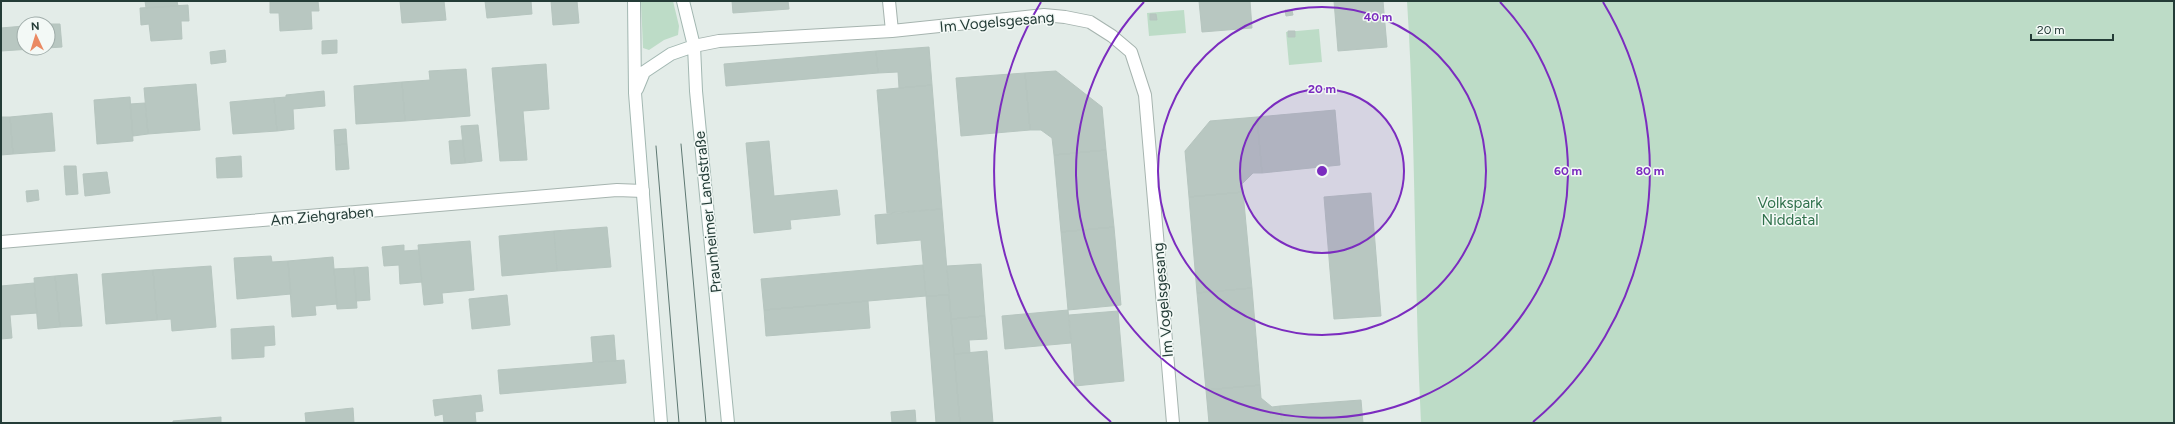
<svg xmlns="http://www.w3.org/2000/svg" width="2175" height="424" viewBox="0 0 2175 424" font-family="Figtree,sans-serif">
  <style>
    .green { fill: #bddcc7 }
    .building { fill: #b8c7c1; stroke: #b6c5bf }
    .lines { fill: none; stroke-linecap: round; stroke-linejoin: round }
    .minor-casing { stroke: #a6b4af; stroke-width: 14 }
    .secondary-casing { stroke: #a2b7b1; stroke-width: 14 }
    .minor { stroke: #fff; stroke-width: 12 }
    .secondary { stroke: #fff; stroke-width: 12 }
    .tram { stroke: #5e7872; stroke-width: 1 }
    .ring { fill: none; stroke: #7b2cbf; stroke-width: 2 }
    .labels { text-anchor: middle; stroke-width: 3; stroke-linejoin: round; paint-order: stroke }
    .street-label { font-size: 15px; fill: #243c37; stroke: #f3f9f6 }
    .park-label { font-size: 15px; fill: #30714c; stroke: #f3f9f6 }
    .centre { fill: #7b2cbf; stroke: #f3f9f6; stroke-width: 2 }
    .ring-label { font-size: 12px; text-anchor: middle; font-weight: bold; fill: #7b2cbf; stroke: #f3f9f6; stroke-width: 3; stroke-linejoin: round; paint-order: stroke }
  </style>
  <rect width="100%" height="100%" fill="#e3ece8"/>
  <!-- green -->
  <path class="green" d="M641 1H673L679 26 678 35 664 40 649 50 643 48Z
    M1407 1H2174V423H1421C1414 282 1416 141 1407 1Z
    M1184 10 1186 33 1149 36 1147 13Z
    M1319 29 1322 62 1289 65 1286 32Z"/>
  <!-- building -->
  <path class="building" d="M145 1H177L178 6 146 8Z
    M270 1H318L319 11H311L312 29 280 31 279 13H270Z
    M400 1H444L446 20 402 23Z
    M485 1H531L532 14 487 18Z
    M551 1H577L579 23 553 25Z
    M732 1H788L789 9 733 13Z
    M1199 1H1250L1252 28 1202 32Z
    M1334 1H1383L1387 47 1338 51Z
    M188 5 189 21H181L182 39 151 41 149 24 141 25 140 8Z
    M1285 10H1292L1293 15 1286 16Z
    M1150 14H1156L1157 20H1150Z
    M48 24H60L62 47 1 51V28L24 26V48H48Z
    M1288 31H1295V37H1288Z
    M337 40V53L322 54V41Z
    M929 47 932 85 899 88 898 72 878 73 876 51Z
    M225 50 226 62 211 64 210 52Z
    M876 51 878 73 726 86 724 64Z
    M546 64 549 109 523 111 527 160 500 161 492 68Z
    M466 69 470 116 405 121 402 82 430 80 429 71Z
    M1056 71 1102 107 1106 150 1054 155 1052 138 1041 130H1030L1025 73Z
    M1025 73 1030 130 961 136 956 78Z
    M402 82 405 121 356 124 354 86Z
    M196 84 200 130 148 134 144 88Z
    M932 85 942 209 887 213 877 90Z
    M324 91 325 106 293 109 294 129 277 131 274 98 286 97V95Z
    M130 97 133 141 97 144 94 100Z
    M274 98 277 131 233 134 230 102Z
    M145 103 148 134 133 136 130 104Z
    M1335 110 1340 165 1262 173 1257 117Z
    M52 113 55 151 13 154 10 117Z
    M1 117H10L13 154 1 155Z
    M1257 117 1262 173H1253L1242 184 1243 192 1189 197 1185 151 1210 121Z
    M478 125 482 161 465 163 461 126Z
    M346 129 347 144 335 145 334 130Z
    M463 140 465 163 451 164 449 141Z
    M769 141 774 196 837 190 840 215 790 220 791 229 754 233 746 143Z
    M347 144 349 169 336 170 335 145Z
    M1106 150 1114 227 1061 232 1054 155Z
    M241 156 242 177 217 178 216 158Z
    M64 166H76L78 194 66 195Z
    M107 172 110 193 85 196 83 174Z
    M38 190 39 200 27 202 26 191Z
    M1243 192 1252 288 1197 293 1189 197Z
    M1371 193 1381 316 1334 319 1324 197Z
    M942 209 949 295 926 296 921 240 877 244 875 215Z
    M607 227 611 267 557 271 554 231Z
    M1114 227 1121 305 1068 310 1061 232Z
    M554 231 557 271 502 276 499 236Z
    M470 241 474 290 442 293 443 303 424 305 418 245Z
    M404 245V251L419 250 422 282 400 284 399 265 384 266 382 247Z
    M271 256 272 262 288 261 291 294 237 299 234 258Z
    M333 257 337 304 315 306 316 315 292 317 288 261Z
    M981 264 985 316 951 319 947 266Z
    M923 265 926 296 764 310 761 279Z
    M211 266 216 327 172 331 171 319 157 320 153 270Z
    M368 267 370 300 356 301 354 268Z
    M354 268 357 308 337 309 334 269Z
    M153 270 157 320 106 324 102 274Z
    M77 274 82 326 60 327 55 276Z
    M55 276 60 327 38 329 34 278Z
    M34 283 37 313 10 315 12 338 1 339V286Z
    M1252 288 1260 385 1206 390 1197 293Z
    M507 295 510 325 472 329 469 299Z
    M949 295 960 423H936L926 296Z
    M868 301 870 328 766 336 764 310Z
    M1068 310 1071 343 1005 349 1002 316Z
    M1118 311 1124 381 1075 386 1069 315Z
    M985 316 987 339 969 340 970 353 954 354 951 319Z
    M274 326 275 345 264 346V357L232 359 231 329Z
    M614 335 616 361 593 362 591 337Z
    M987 351 993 423H960L954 354Z
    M624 360 626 383 500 394 498 370Z
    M1260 385 1261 398 1272 407 1280 406 1282 423H1209L1206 390Z
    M481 395 483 411 475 412 476 423H444L443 414 435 416 433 400Z
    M1361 400 1363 423H1282L1280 406Z
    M353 408 354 423H306L305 413Z
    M915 410 916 423H892L891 412Z
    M221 417V423H173V421Z"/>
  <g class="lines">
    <defs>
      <path id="minor" d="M889 1 892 31
        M694 46 719 41 892 31 1044 15 1065 17 1090 22 1112 36 1131 52 1145 95 1173 423
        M1 242 617 190 643 191"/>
      <path id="secondary" d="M634 1 635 93 661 423
        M683 1 694 46 696 91 728 423
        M637 89 644 72 671 54 694 46"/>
    </defs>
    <!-- minor casing -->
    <use href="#minor" class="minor-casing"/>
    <!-- secondary casing -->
    <use href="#secondary" class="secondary-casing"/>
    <!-- minor -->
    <use href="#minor" class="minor"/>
    <!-- secondary -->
    <use href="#secondary" class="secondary"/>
    <!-- tram -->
    <path class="tram" d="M681 144 706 423
      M656 146 679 423"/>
  </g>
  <!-- distance rings -->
  <circle cx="1322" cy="171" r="82" fill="#7b2cbf" fill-opacity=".12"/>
  <g class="ring">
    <circle cx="1322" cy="171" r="82"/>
    <circle cx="1322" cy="171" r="164"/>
    <path d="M1500 2A246 246 0 1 1 1144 2"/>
    <path d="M1111 422A328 328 0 0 1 1041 2M1603 2A328 328 0 0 1 1533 422"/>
  </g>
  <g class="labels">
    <!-- street labels -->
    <g class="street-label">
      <text transform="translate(997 22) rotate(-5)" y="5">Im Vogelsgesang</text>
      <text transform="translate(708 212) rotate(-96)" y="5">Praunheimer Landstraße</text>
      <text transform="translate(322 216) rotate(-5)" y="5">Am Ziehgraben</text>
      <text transform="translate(1163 300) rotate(-95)" y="5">Im Vogelsgesang</text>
    </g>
    <!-- park labels -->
    <g class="park-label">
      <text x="1790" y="208">Volkspark<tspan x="1790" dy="17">Niddatal</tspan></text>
    </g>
  </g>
  <circle cx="1322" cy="171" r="6" class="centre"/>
  <g class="ring-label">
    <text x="1378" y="21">40 m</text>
    <text x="1322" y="93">20 m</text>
    <text x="1568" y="175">60 m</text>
    <text x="1650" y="175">80 m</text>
  </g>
  <!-- border -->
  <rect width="2175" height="424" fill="none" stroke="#243c37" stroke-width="4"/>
  <!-- north arrow -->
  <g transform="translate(36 36) rotate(356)"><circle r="19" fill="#f3f9f6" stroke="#a0adaa"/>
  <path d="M0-3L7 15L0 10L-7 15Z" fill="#ea8a63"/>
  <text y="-6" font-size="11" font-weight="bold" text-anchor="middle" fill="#243c37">N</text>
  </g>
  <!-- scale -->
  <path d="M2031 34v6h82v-6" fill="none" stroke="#243c37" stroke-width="2"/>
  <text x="2037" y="34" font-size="12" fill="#243c37" stroke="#f3f9f6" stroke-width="3" paint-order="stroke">20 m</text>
</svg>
